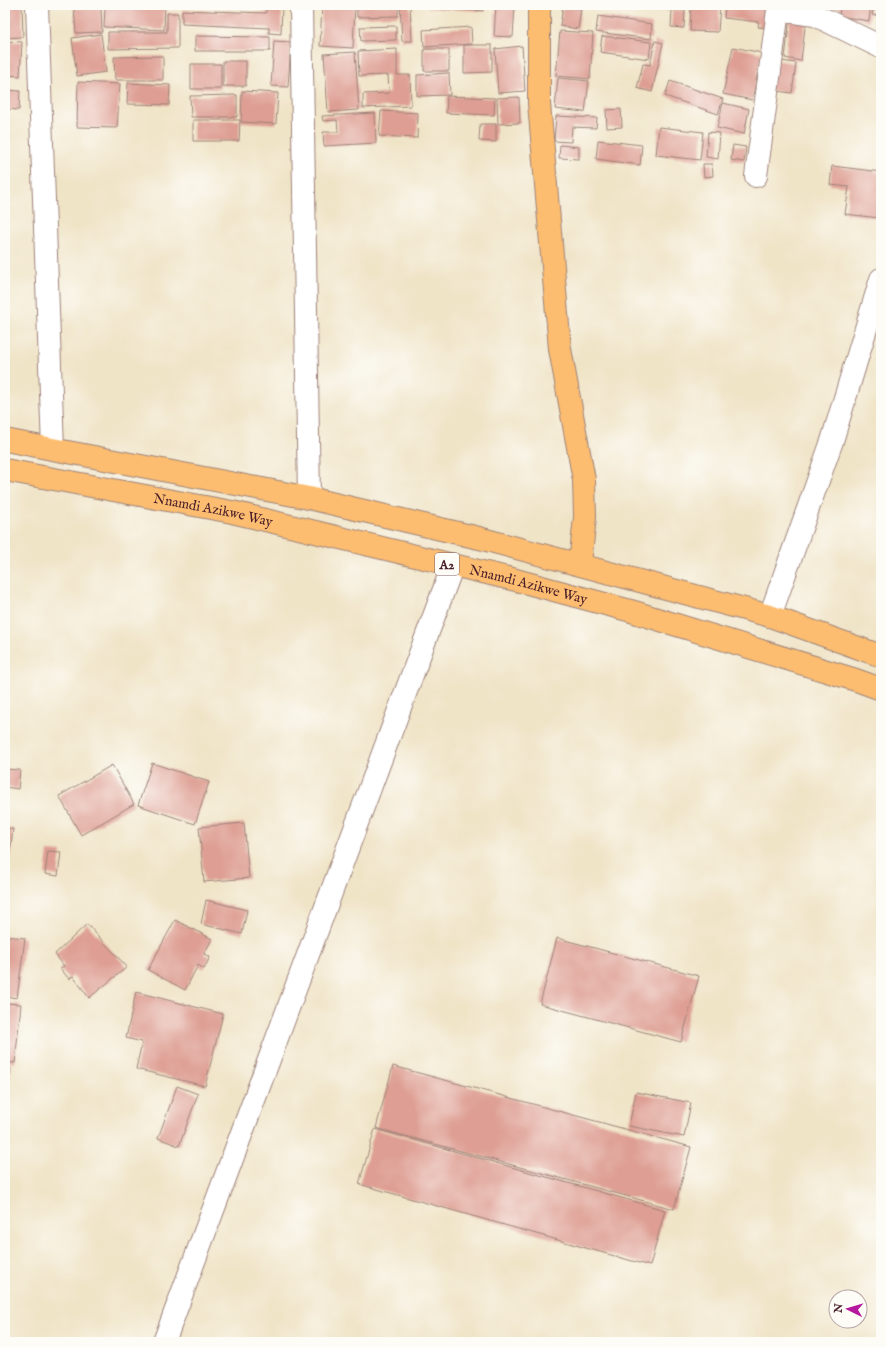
<svg xmlns="http://www.w3.org/2000/svg" width="886" height="1347" viewBox="0 0 886 1347" font-family="'IM FELL English',serif">
  <style>
    .building { fill: #de9e93 }
    .lines { fill: none; stroke-linecap: round; stroke-linejoin: round }
    .minor-casing { stroke: #9d8279; stroke-width: 24 }
    .major-casing { stroke: #9d8279; stroke-width: 24 }
    .highway-casing { stroke: #9d8279; stroke-width: 24 }
    .minor { stroke: #fff; stroke-width: 22 }
    .major { stroke: #fcbd6f; stroke-width: 22 }
    .highway { stroke: #fcbd6f; stroke-width: 22 }
    .labels { text-anchor: middle; stroke-width: 3.5; stroke-linejoin: round; paint-order: stroke }
    .shield { fill: #fdfcf7; stroke: #806168; stroke-width: 1 }
    .shield-label { font-size: 13px; font-weight: bold; fill: #4a1f2b }
    .street-label { font-size: 14px; fill: #4a1f2b; stroke: #fdfcf7 }
  </style>
  <rect width="100%" height="100%" fill="#fdfcf7"/>
  <filter id="ink" filterUnits="userSpaceOnUse"><feTurbulence type="fractalNoise" baseFrequency=".025" numOctaves="2"/><feDisplacementMap in="SourceGraphic" scale="8" xChannelSelector="R" yChannelSelector="G"/><feConvolveMatrix kernelMatrix="1 2 1 2 8 2 1 2 1" color-interpolation-filters="sRGB"/></filter>
  <filter id="wash" filterUnits="userSpaceOnUse"><feTurbulence type="fractalNoise" baseFrequency=".012" numOctaves="4" result="noise"/><feDisplacementMap in="SourceGraphic" scale="16" xChannelSelector="R" yChannelSelector="G"/><feGaussianBlur stdDeviation="0.9" result="paint"/><feColorMatrix in="noise" values="0 0 0 0 0 0 0 0 0 0 0 0 0 0 0 0 0 1.4 0 .05"/><feComposite in="paint" operator="in"/></filter>
  <g filter="url(#wash)">
    <rect width="100%" height="100%" fill="#f0e4c7"/>
    <g id="blocks">
      <!-- building -->
      <path class="building" d="M5 5H22L23 37 5 38Z
        M73 5H90V6L73 7Z
        M105 5H165L164 30 104 27Z
        M266 5H282L281 34 269 33V28L182 24V10L266 13Z
        M322 5H355L353 48 320 46Z
        M357 5H398V16L357 17Z
        M400 5H410L412 41H402Z
        M428 5H484L483 11 428 8Z
        M496 5H515L513 37 494 36Z
        M634 5H669V10L634 6Z
        M691 5H720L718 32 690 31Z
        M725 5 771 6 768 28 758 27 759 22 724 18Z
        M828 5H871L869 21 839 16 840 8Z
        M874 5H881V16L872 15Z
        M563 6 581 9 578 29 560 26Z
        M101 7 102 32 76 33 74 9Z
        M672 10H685L684 28 671 27Z
        M167 13H178V48L108 49V32H167Z
        M598 16 652 24 651 39 596 32Z
        M790 17 806 19 801 61 785 58Z
        M396 26V40L361 41 360 27Z
        M471 27 472 44 424 47 423 30Z
        M560 31 593 33 590 79 556 76Z
        M101 34 106 72 77 76 72 38Z
        M195 36 270 37V51H195Z
        M602 36 651 42 649 59 600 52Z
        M5 41 22 42 20 76 5 75Z
        M274 41 291 42 288 87 271 86Z
        M655 41 663 43 652 92 637 88 643 64 650 65Z
        M464 45H492V72L464 73Z
        M522 46 525 91 498 93 495 49Z
        M733 47 762 53 752 100 723 94Z
        M397 49V75H410L411 106 363 108V94L389 93 388 75 359 76 358 51Z
        M424 49H449V71H424Z
        M355 52 359 110 328 112 324 54Z
        M163 56V80H115L114 57Z
        M773 60 796 63 792 93 769 90Z
        M223 61H246V86H223Z
        M191 64H221V89H191Z
        M449 73 450 95 417 96V75Z
        M558 78 589 81 585 112 555 109Z
        M670 81 723 99 718 114 665 96Z
        M78 82 120 84 117 128 77 127Z
        M128 83 170 85 169 105 127 104Z
        M5 90 20 91 19 110 5 109Z
        M242 91 278 93 276 124 241 122Z
        M237 95V117H191L190 96Z
        M447 96 495 98 494 115 446 113Z
        M519 97 520 123 498 124 497 98Z
        M723 103 749 109 744 134 717 128Z
        M621 109 622 127 607 128 606 110Z
        M381 111 418 113 417 138 379 136Z
        M375 113 376 143 324 146 323 132H338L337 120 323 121 322 116Z
        M556 116 597 118 596 128 572 127 571 142 554 141Z
        M193 120H240L239 141H193Z
        M480 124H496V142L479 141Z
        M659 127 703 132 700 160 656 155Z
        M708 132 720 133 718 159 706 157Z
        M598 140 642 145 640 165 596 159Z
        M560 145 579 147V159L559 158Z
        M733 145 746 147 744 162 731 160Z
        M703 164H712L713 176 704 177Z
        M832 166 881 172V197L879 218 845 214 849 187 830 185Z
        M152 763 209 782 195 824 138 805Z
        M112 765 134 804 81 835 59 796Z
        M5 769 20 770 18 789 5 787Z
        M244 823 249 878 204 882 199 827Z
        M5 828 13 829 6 886H5Z
        M48 851 61 852 58 876 45 874Z
        M206 900 247 910 242 934 201 924Z
        M175 920 212 939 204 954 210 957 204 969 198 965 185 990 148 970Z
        M87 924 127 967 89 998 73 976 69 979 60 968 64 966 55 954Z
        M5 936 25 938 17 998 5 996Z
        M557 938 699 976 681 1042 540 1004Z
        M136 992 223 1014 205 1086 136 1069 142 1042 126 1038Z
        M5 1003 21 1004 15 1063 5 1062Z
        M393 1066 691 1147 674 1209 376 1128Z
        M5 1067 11 1068 6 1097H5Z
        M177 1086 198 1094 179 1146 158 1138Z
        M636 1092 691 1103 684 1137 629 1126Z
        M375 1129 665 1210 650 1266 359 1184Z"/>
    </g>
  </g>
  <g filter="url(#ink)">
    <use href="#blocks" fill-opacity="0" stroke="#9d8279" stroke-width="1"/>
    <g class="lines">
      <defs>
        <path id="minor" d="M37 5 53 449
          M301 5 309 498
          M779 5 778 10 815 15 881 47
          M756 176 778 10
          M770 616 832 441 881 279
          M164 1342 453 565"/>
        <path id="major" d="M539 5V103L560 349 584 480 585 517 580 564"/>
        <g id="highway">
          <path d="M5 440 309 498 479 538 770 616 881 656"/>
          <path id="s1" d="M5 470 232 512 516 580 631 611 856 680 881 689"/>
        </g>
      </defs>
      <!-- minor casing -->
      <use href="#minor" class="minor-casing"/>
      <!-- major casing -->
      <use href="#major" class="major-casing"/>
      <!-- highway casing -->
      <use href="#highway" class="highway-casing"/>
      <!-- minor -->
      <use href="#minor" class="minor"/>
      <!-- major -->
      <use href="#major" class="major"/>
      <!-- highway -->
      <use href="#highway" class="highway"/>
    </g>
  </g>
  <g class="labels">
    <!-- shield labels -->
    <rect class="shield" x="435" y="553" width="24" height="22" rx="3"/>
    <g class="shield-label">
      <text x="447" y="569">A2</text>
    </g>
    <!-- street labels -->
    <g class="street-label">
      <text dy="5" stroke="none"><textPath href="#s1" startOffset="212">Nnamdi Azikwe Way</textPath></text>
      <text dy="5" stroke="none"><textPath href="#s1" startOffset="536">Nnamdi Azikwe Way</textPath></text>
    </g>
  </g>
  <!-- margin -->
  <rect width="886" height="1347" fill="none" stroke="#fdfcf7" stroke-width="20"/>
  <!-- north arrow -->
  <g transform="translate(848 1309) rotate(275)"><circle r="19" fill="#fdfcf7" stroke="#b5a4a5"/>
  <path d="M0-3L7 15L0 10L-7 15Z" fill="#b5179e"/>
  <text y="-6" font-size="11" font-weight="bold" text-anchor="middle" fill="#4a1f2b">N</text>
  </g>
</svg>
